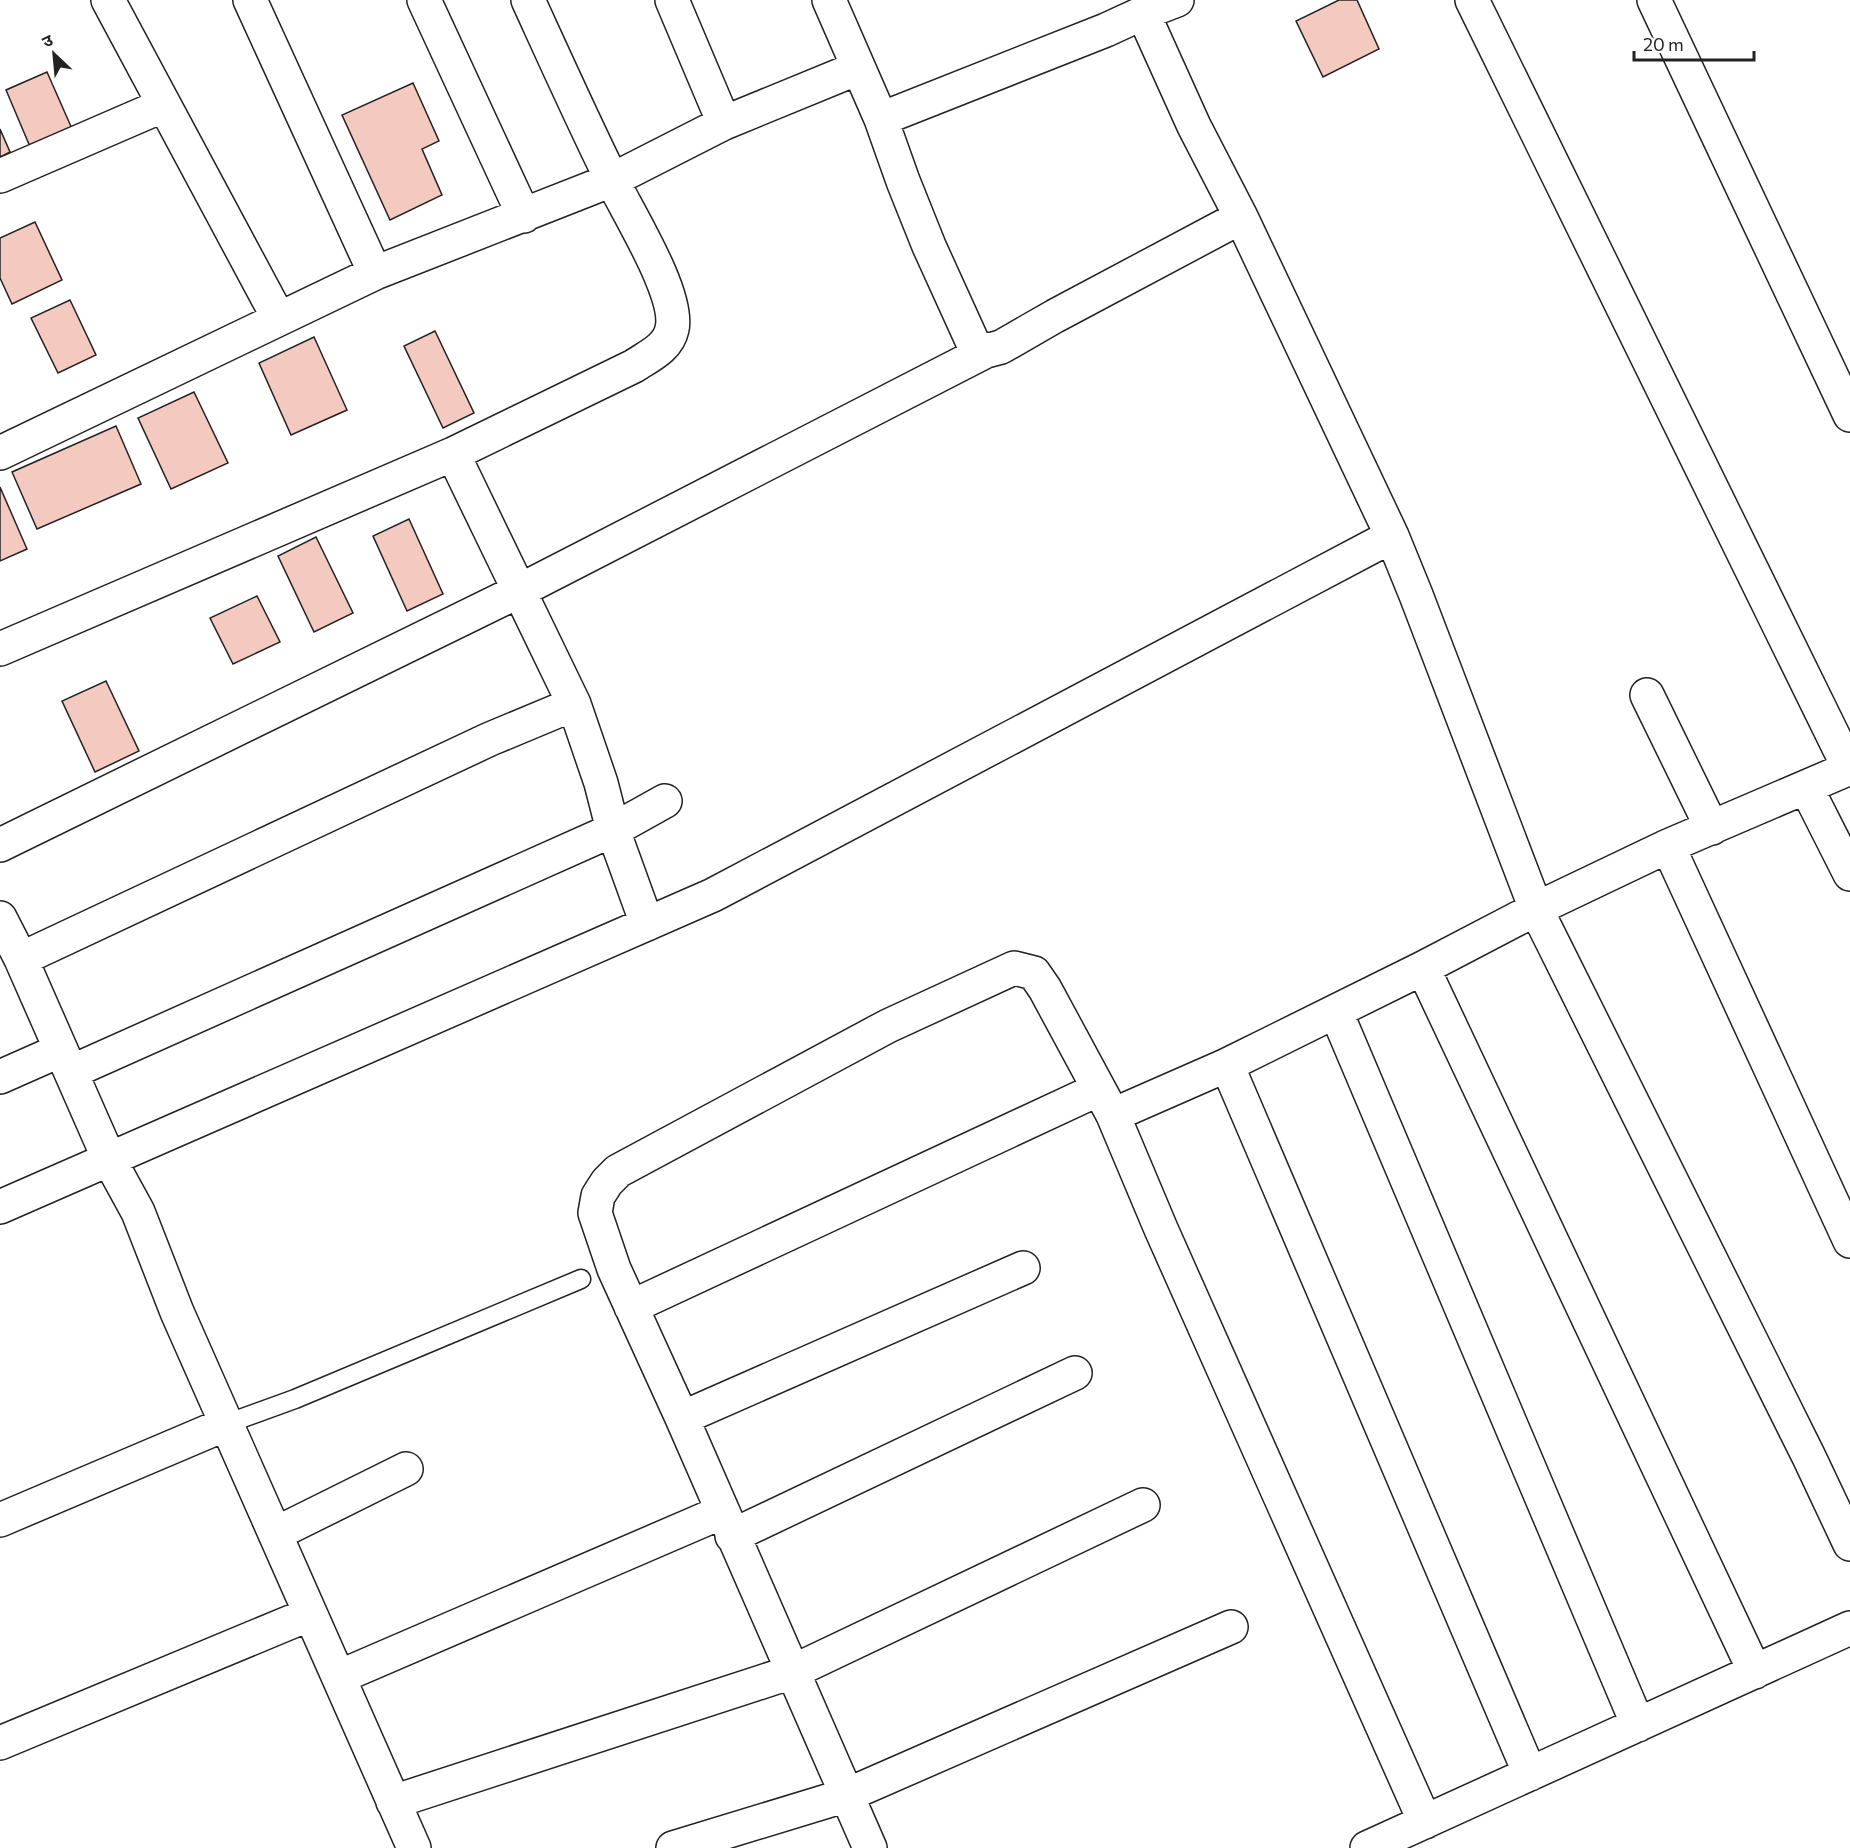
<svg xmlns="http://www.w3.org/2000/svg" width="1850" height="1848" viewBox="0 0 1850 1848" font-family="Commissioner,'Noto Sans Devanagari',sans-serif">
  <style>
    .building { fill: #f3c9c0; stroke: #222; stroke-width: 1.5 }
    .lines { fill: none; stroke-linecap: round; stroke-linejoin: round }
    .service-casing { stroke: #222; stroke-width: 21 }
    .minor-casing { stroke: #222; stroke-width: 36 }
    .service { stroke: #fff; stroke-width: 18 }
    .minor { stroke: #fff; stroke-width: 33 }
  </style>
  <rect width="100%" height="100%" fill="#fff"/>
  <!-- building -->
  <path class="building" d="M1339 0H1357L1379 49 1323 77 1296 21Z
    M47 72 73 131 31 149 6 90Z
    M413 83 439 141 422 149 442 195 390 220 342 115Z
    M0 129 10 152 0 157Z
    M35 222 62 280 12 304 0 278V238Z
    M70 300 96 355 58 373 31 318Z
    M435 331 474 413 443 428 404 346Z
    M314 337 347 410 291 435 259 363Z
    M194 392 228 463 171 489 138 418Z
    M116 426 141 484 37 529 12 472Z
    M0 487 27 549 0 561Z
    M409 519 443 594 407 611 373 536Z
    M316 537 353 613 314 632 278 556Z
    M257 596 280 642 233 664 210 618Z
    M106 681 139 751 95 772 62 701Z"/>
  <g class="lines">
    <defs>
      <path id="service" d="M226 1424 295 1399 581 1279"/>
      <path id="minor" d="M108 0 279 319
        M250 0 375 273
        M424 0 524 216
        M672 0 724 123
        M829 0 881 119 903 181 929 246 974 345 986 351 1001 347 1055 316 1241 217
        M1472 0 1849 768
        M1654 0 1850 415
        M1143 13 1194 126 1241 217 1392 536 1416 595 1536 909 1809 1457 1850 1544
        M881 119 1106 30 1143 13 1177 0
        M0 176 164 105
        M0 453 375 273 612 180 724 123 858 68
        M453 454 574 704 601 783 613 830 647 924
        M0 649 453 454 634 366C649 356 668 348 672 329 680 295 627 211 611 178 582 119 555 59 528 0
        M1647 695 1712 828
        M1806 787 1850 874
        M0 845 519 591 986 351
        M1668 846 1850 1241
        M0 918 21 959 109 1159 138 1212 177 1312 414 1848
        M21 959 490 739 574 704
        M1423 968 1755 1672
        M1336 1012 1638 1725
        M1227 1065 1530 1774
        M71 1072 613 830 665 801
        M0 1077 61 1050
        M1113 1115 1227 1065 1423 968 1536 909 1668 846 1850 768
        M0 1207 713 895 1392 536
        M631 1307 1099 1089
        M682 1418 1023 1268
        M0 1520 226 1424
        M275 1534 406 1469
        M732 1536 1075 1373
        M339 1677 722 1512
        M0 1743 310 1614
        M393 1802 792 1672 1143 1505
        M673 1848 847 1795 1231 1627
        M870 1848 682 1418 614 1269 595 1213 598 1196 607 1182 618 1171 888 1026 1014 968 1034 973 1045 989 1113 1115 1161 1229 1425 1822
        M1367 1848 1850 1628"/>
    </defs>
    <!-- service casing -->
    <use href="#service" class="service-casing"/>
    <!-- minor casing -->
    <use href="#minor" class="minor-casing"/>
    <!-- service -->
    <use href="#service" class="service"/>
    <!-- minor -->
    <use href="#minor" class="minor"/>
  </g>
  <!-- north arrow -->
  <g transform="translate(54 54) rotate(334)" stroke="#ffffff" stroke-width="4.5" paint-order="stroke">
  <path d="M0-4.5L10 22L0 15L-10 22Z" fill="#222222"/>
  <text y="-9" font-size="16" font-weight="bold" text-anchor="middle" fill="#222222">उ</text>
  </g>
  <!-- scale -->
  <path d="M1634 51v9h120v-9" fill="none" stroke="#222222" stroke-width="3"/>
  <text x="1643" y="51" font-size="18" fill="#222222" stroke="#ffffff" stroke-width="4.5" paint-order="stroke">20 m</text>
</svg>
